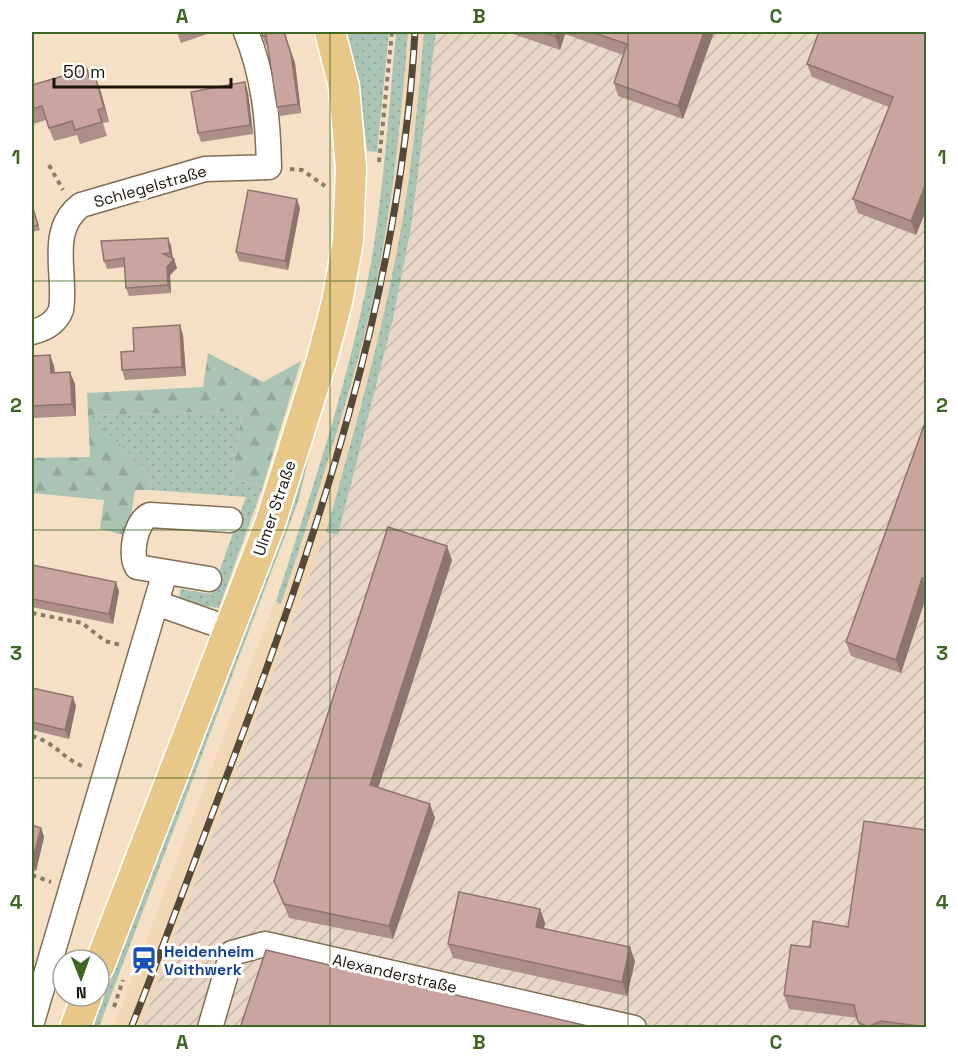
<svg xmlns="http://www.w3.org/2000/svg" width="958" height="1059" viewBox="0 0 958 1059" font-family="'Space Grotesk',sans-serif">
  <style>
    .built { fill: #f1d7b5 }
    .industrial { fill: url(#industrial-furrows) }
    .grass { fill: url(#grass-dots) }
    .forest { fill: url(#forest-firs) }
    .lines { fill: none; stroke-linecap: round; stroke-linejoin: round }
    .minor-casing { stroke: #816e56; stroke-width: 27 }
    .major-casing { stroke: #fff; stroke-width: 33 }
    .path { stroke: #8b7c6a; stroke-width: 4; stroke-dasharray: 4.5 4.5; stroke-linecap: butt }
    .minor { stroke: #fff; stroke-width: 24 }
    .major { stroke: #e8c888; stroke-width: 30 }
    .rail-casing { stroke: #53483a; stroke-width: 7 }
    .rail { stroke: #fff; stroke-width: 4.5; stroke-dasharray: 14; stroke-linecap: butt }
    .wall { fill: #ae8e89 }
    .shaded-wall { fill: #8d746f }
    .building { fill: #caa59f; stroke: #8d746f; stroke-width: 1.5 }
    .grid { fill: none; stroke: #3e6724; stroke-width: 1.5; stroke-opacity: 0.55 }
    .labels { text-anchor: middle; stroke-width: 6; stroke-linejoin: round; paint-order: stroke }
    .street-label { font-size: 16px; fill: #1c140b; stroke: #fff }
    .transit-label { font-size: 16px; font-weight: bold; fill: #164399; stroke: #fff; text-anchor: start }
    .neatline { fill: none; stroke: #3e6724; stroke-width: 2 }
    .grid-label { font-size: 20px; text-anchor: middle; font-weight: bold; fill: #3e6724 }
  </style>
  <defs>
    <pattern id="industrial-furrows" width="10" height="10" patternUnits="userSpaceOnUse" patternTransform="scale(1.5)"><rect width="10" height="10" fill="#e8d6c6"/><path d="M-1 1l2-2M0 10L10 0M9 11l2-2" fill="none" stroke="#c6b7a9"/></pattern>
    <pattern id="grass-dots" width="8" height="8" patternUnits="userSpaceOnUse" patternTransform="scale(1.5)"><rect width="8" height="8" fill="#a9c4b5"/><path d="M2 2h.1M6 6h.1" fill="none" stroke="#91a89a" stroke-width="1.8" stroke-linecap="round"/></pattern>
    <pattern id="forest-firs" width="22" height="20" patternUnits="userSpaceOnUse" patternTransform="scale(1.5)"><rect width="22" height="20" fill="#a9c4b5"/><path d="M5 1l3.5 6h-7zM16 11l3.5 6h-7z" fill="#91a89a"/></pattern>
  </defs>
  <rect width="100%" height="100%" fill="#f5e0c5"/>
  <!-- built -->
  <path class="built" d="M408 32H424L413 154 400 238 383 322 326 532 141 1027 113 1028 264 629 276 601 281 603 354 373 370 310 386 220 401 123Z"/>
  <!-- industrial -->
  <path class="industrial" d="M436 32H926V1027L141 1028 326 532 338 535 393 319 411 227Z"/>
  <!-- grass -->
  <path class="grass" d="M344 32H389L377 152 367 151 359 81Z
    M396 32H408C401 125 391 220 370 312 346 411 313 507 281 604L276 601C312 490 350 378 371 263 384 186 389 109 396 32Z
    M424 32H436L411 227 393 319 338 535 326 532C353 435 381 339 399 240 412 171 418 101 424 32Z
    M242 411 232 479 263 486 219 608 184 603 179 596 181 589 211 594 246 497 151 490 150 474 89 415Z
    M315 430 299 499 99 1027 92 1028 279 538Z"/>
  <!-- forest -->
  <path class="forest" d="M208 353 263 382 301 361 263 486 232 479 242 411 90 415 150 474 151 490H135L128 536 100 529 104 500 32 493V458L90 457 87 393 203 387Z"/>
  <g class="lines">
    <defs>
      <path id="minor" d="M32 332C45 329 56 323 61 310 67 274 47 231 81 205L205 169 269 167C268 118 264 77 246 32
        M209 579 137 567C129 554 136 520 150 515L230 520
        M156 603 230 629
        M32 1022 165 572
        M210 1028 232 953 265 944 634 1028"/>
      <path id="major" d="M99 966 270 524 322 359 337 302 348 241 351 168 344 87 330 32
        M75 1028 87 996"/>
    </defs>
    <!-- minor casing -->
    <use href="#minor" class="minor-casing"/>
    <!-- major casing -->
    <use href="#major" class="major-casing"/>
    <!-- path -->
    <path class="path" d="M379 162 392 32
      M49 165 63 190
      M290 169 302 170 325 186
      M32 613 82 623 105 641 121 645
      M32 736C57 743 62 759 85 767
      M32 875 51 882
      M114 1007 123 980"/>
    <!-- minor -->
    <use href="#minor" class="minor"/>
    <!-- major -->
    <use href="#major" class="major"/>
    <defs>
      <path id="rail" d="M131 1028C164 945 194 861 226 778 318 535 400 293 415 32"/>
    </defs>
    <!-- rail casing -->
    <use href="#rail" class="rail-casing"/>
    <!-- rail -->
    <use href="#rail" class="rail"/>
  </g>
  <!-- wall -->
  <path class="wall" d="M177 32H213L181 43Z
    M261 32H284L295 63 301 113 280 116 277 107 267 45 266 46Z
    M507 32H714L683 119 618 96 614 83 623 55 565 34 560 50Z
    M927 32V208L916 235 858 213 853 199 889 107 812 77 807 64Z
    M87 69 91 80 101 92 109 122 103 123 107 136 80 144 77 135 54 141 46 120 33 124 32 121V85Z
    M248 92 253 134 201 142 198 133Z
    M32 205 40 230 32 232Z
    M300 208 288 270 239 261 236 252Z
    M168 238 171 246 173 259 177 268 170 275 171 293 129 296 126 288 124 267 107 269 104 261Z
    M183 335 186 376 125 380 122 370 134 351Z
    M50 355 54 366 55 373 75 384 76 416 32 418V356Z
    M927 417V594L901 673 851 656 846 642Z
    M452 560 378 787 435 818 393 939 289 918 274 881Z
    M32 565 119 591 113 624 32 607Z
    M32 688 76 706 69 739 32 730Z
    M927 818V1028H860L857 1018 789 1009 784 995 810 947 848 927 925 830Z
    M32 825 41 828 44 837 36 871 32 870Z
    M540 909 545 923 544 929 635 961 627 996 453 958 448 944Z"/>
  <!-- shaded-wall -->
  <path class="shaded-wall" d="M284 32 295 63 301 113 298 104Z
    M557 32H565V34L560 50 555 36Z
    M704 32H714L683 119 678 106Z
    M96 79 101 92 109 122 104 108Z
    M245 82 248 92 253 134 250 125Z
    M927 181V208L916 235 911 221Z
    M297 199 300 208 288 270 285 261Z
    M168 238 171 246 173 260 174 259 177 268 170 275 171 293 168 285 167 267 173 261 170 253Z
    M180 325 183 335 186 376 182 367Z
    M50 355 54 366 55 385 51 373Z
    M70 372 75 384 76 416 72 404Z
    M447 546 452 560 375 798 370 785Z
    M922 578 927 590V594L901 673 896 660Z
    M116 582 119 591 113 624 109 614Z
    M73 697 76 706 69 739 65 730Z
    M430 804 435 818 393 939 389 926Z
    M41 828 44 837 36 871 32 862Z
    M540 909 545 923 541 941 536 927Z
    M630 947 635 961 627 996 622 982Z"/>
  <!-- building -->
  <path class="building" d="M261 32H284L291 54 298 104 277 107 266 35 263 36Z
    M541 32H557L555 36Z
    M591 32H704L678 106 614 83 627 44Z
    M819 32H927V181L911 221 853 199 893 97 807 64Z
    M87 69 90 80 96 79 104 108 98 110 102 122 75 130 72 121 49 128 42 106 32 109V85Z
    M245 82 250 125 198 133 191 92Z
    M248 190 297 199 285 261 236 252Z
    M32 205 38 225 32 227Z
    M168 238 170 253 163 254 174 259 167 267 168 285 126 288 124 258 104 261 101 241Z
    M180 325 182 367 122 370 121 352 134 351 133 328Z
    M50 355 51 373 70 372 72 404 32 406V356Z
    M927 417V579L922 578 896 660 846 642Z
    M388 527 447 546 370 785 430 804 389 926 284 904 274 881Z
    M32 565 116 582 109 614 32 599Z
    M32 688 73 697 65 730 32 722Z
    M927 818V1027L881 1021 868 1027 858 1022 854 1005 784 995 791 945 810 947 813 921 848 927 864 821 925 830Z
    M32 825 41 828 32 862Z
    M459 892 540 909 536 927 630 947 622 982 448 944Z
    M266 950 596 1028H240Z"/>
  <!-- grid -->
  <path class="grid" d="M330 32V1028M628 32V1028M32 281H926M32 530H926M32 778H926"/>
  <!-- icons -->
  <defs>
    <symbol id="station-bare" viewBox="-9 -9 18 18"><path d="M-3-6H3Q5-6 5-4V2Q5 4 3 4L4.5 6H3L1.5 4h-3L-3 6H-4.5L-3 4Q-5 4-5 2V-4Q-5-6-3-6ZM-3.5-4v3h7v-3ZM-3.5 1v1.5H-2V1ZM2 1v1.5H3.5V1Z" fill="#1a4fb4" stroke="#fff" stroke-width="2.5" paint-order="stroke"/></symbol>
  </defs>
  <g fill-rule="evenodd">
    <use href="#station-bare" x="125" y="941" width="38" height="38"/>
  </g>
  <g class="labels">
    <!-- street labels -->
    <g class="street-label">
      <text transform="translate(150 186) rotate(-16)" y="6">Schlegelstraße</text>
      <text transform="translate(274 508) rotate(-71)" y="6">Ulmer Straße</text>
      <text transform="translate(395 973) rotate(13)" y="6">Alexanderstraße</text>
    </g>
    <!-- transit labels -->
    <g class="transit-label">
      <text x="164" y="957">Heidenheim<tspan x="164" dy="18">Voithwerk</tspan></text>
    </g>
  </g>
  <!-- border -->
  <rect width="958" height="1059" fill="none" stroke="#ffffff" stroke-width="66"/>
  <!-- north arrow -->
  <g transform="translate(81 978) rotate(179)"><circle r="28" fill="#ffffff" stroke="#a4a19d" stroke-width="1.5"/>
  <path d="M0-4.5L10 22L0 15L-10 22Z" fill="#3e6724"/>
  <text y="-9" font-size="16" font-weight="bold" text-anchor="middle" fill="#1c140b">N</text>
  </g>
  <!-- scale -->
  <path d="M54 78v9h177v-9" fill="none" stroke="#1c140b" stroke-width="3"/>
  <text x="63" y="78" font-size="18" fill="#1c140b" stroke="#ffffff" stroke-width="4.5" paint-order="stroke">50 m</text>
  <rect x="33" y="33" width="892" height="993" class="neatline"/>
  <g class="grid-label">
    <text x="182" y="23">A</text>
    <text x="479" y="23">B</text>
    <text x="776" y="23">C</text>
    <text x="16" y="164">1</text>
    <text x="942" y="164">1</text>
    <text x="16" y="412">2</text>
    <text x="942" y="412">2</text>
    <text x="16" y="660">3</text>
    <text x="942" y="660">3</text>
    <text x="16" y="909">4</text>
    <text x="942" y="909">4</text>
    <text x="182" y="1049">A</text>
    <text x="479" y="1049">B</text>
    <text x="776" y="1049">C</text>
  </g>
</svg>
